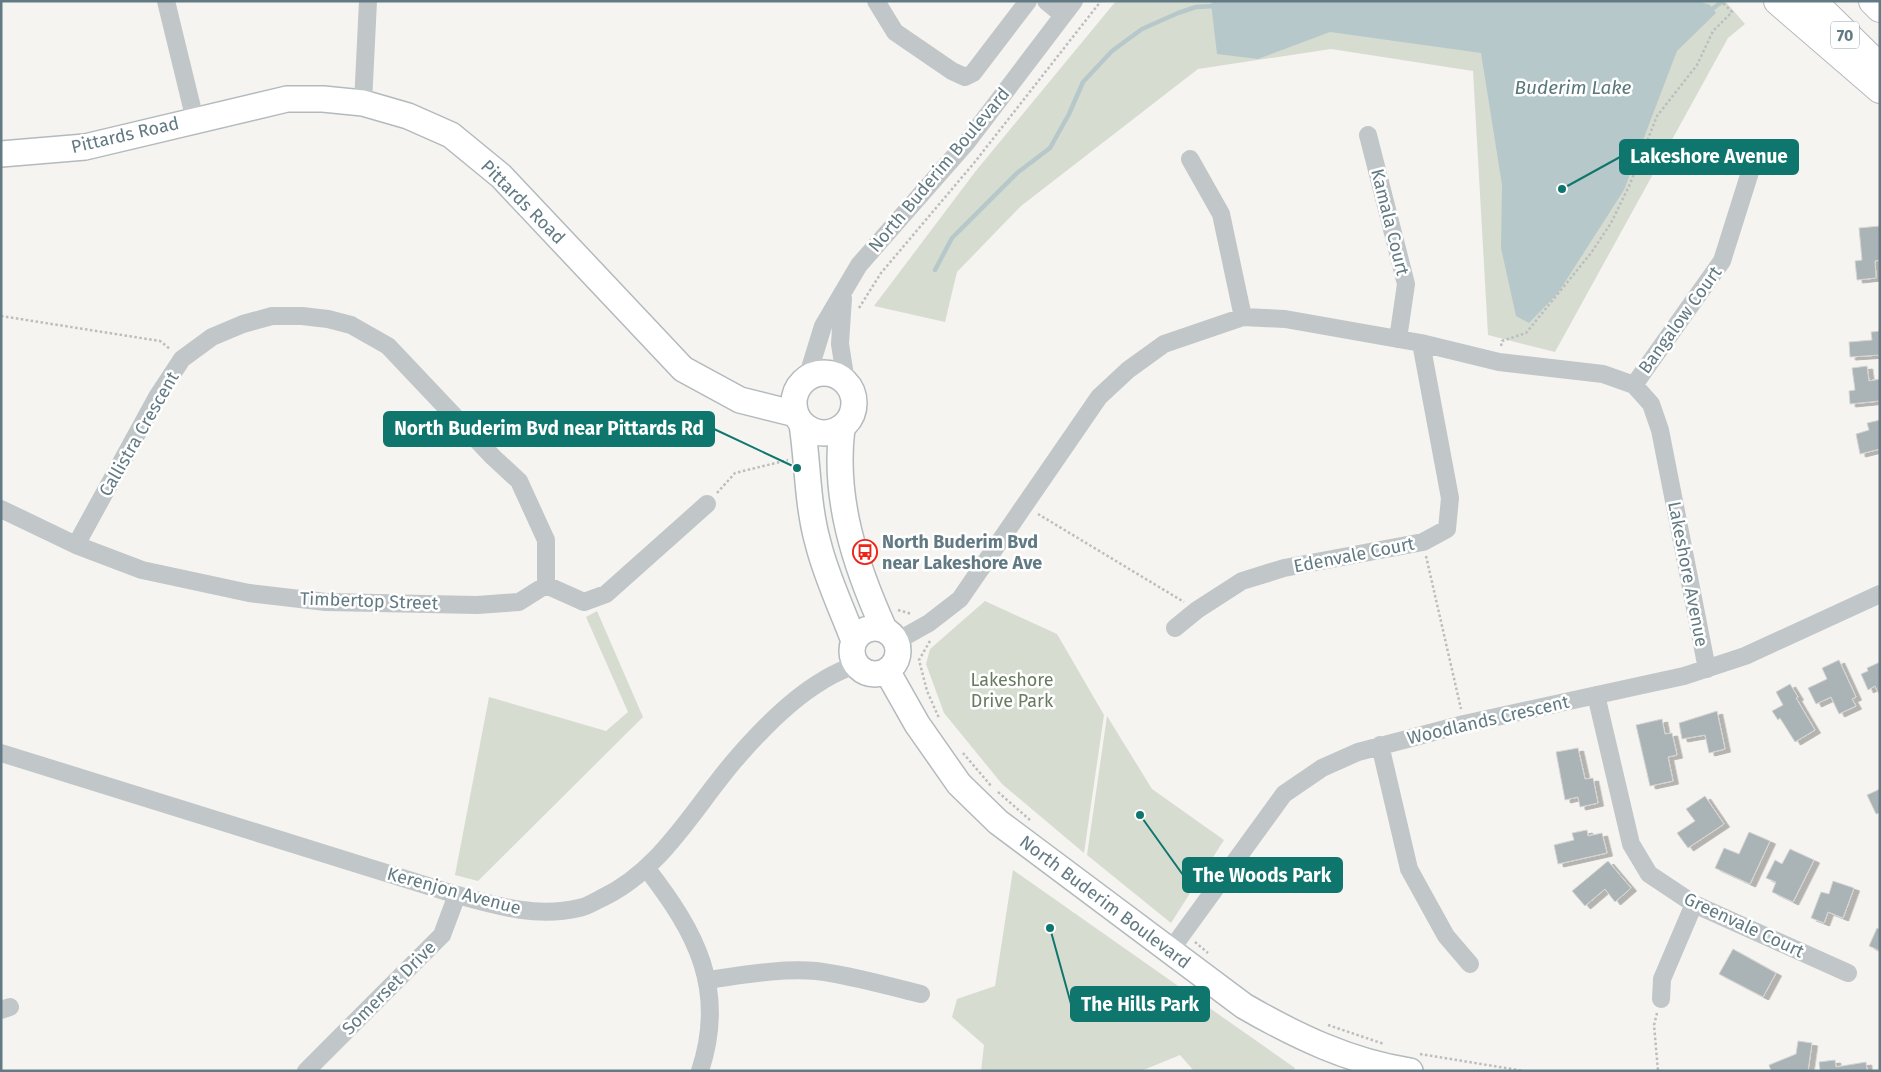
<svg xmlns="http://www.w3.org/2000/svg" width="1881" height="1072" viewBox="0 0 1881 1072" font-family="'Fira Sans',sans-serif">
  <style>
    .green { fill: #d7dcd1 }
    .water { fill: #b7c8ca }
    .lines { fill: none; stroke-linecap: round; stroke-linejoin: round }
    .stream { stroke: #b7c8ca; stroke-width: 4.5 }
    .building { fill: #aab4b7; stroke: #d6d5d3; filter: url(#shadow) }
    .secondary-casing { stroke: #b3babd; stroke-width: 28 }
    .highway-casing { stroke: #b4b8ba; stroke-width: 30 }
    .path { stroke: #bbbebf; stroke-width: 2.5; stroke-dasharray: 2.5 2.5; stroke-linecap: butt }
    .street { stroke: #c1c6c8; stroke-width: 18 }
    .secondary { stroke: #fff; stroke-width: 25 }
    .highway { stroke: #fff; stroke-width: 28 }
    .labels { text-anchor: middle; stroke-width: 5; stroke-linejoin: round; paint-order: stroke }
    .shield { fill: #fff; stroke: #91a2a8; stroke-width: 1 }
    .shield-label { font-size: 16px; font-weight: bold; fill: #627a83 }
    .street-label { font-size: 18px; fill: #627a83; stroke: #fff }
    .poi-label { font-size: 18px; font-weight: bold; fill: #627a83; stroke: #fff; text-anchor: start }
    .park-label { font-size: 18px; fill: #6a7a61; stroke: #fff }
    .water-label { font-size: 19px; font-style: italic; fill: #58777a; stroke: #fff }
    .leader { fill: none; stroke: #0f766e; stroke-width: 2 }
    .callout-dot { fill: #0f766e; stroke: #fff; stroke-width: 2 }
    .callout { fill: #0f766e; stroke: #0f766e; stroke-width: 2 }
    .callout-label { font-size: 19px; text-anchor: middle; font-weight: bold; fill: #fff }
  </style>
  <defs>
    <filter id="shadow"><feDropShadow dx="5.5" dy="3" stdDeviation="0" flood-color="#0004"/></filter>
  </defs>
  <rect width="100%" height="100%" fill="#f5f4f0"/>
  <!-- green -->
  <path class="green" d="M1116 1H1725L1745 24 1728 38 1555 352 1488 335 1473 71 1331 49 1198 69 1021 206 957 272 945 322 874 306 975 172Z
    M985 601 1057 634 1104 715 1084 853 1002 784 944 713 926 664 930 649Z
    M597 611 643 717 478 881 455 875 489 697 606 731 628 712 586 617Z
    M1107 716 1152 789 1224 840 1171 923 1087 855Z
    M1013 870 1295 1068 1294 1071H1194L1180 1055 1141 1071H981L984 1045 952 1017 957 999 995 986Z"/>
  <!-- water -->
  <path class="water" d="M1214 1H1698L1710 5 1716 13 1677 51 1624 190 1558 293 1529 323 1516 316 1501 248 1502 185 1481 53 1330 32 1258 59 1217 54 1211 3Z"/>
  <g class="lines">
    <!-- stream -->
    <path class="stream" d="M1708 12 1723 1
      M935 270 952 238 1017 173 1050 148 1069 114 1083 82 1112 51 1142 29 1178 13 1196 7 1216 6"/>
  </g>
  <!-- building -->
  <path class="building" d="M1880 226V260L1875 261 1876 278 1857 280 1855 261 1862 260 1859 228Z
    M1880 331V355L1850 357 1849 342 1872 340 1871 332Z
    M1867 366 1869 381 1880 379V401L1850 404 1849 391 1855 390 1852 368Z
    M1880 420V449L1860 454 1856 434 1869 430 1867 423Z
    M1839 660 1856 697 1852 699 1856 706 1839 714 1831 697 1816 704 1808 688 1827 679 1822 668Z
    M1880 662V696L1875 686 1868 690 1861 674 1868 671 1867 668Z
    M1790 684 1798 697 1796 698 1815 730 1795 742 1780 718 1778 720 1772 711 1783 705 1776 692Z
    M1717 711 1725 749 1709 753 1705 735 1682 739 1679 723Z
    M1662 719 1665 734 1672 733 1677 755 1668 757 1673 781 1650 786 1636 725Z
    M1578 748 1585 779 1593 778 1598 803 1580 807 1578 797 1565 800 1556 752Z
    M1880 789V813L1876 814 1867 795Z
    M1705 796 1724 824 1688 848 1677 833 1695 821 1686 809Z
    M1587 830 1588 836 1602 833 1607 853 1558 864 1554 845 1574 840 1572 833Z
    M1749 832 1770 841 1750 884 1715 868 1724 848 1739 854Z
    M1790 849 1814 860 1793 902 1772 892 1776 882 1766 878 1775 860 1782 864Z
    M1608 861 1631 888 1615 902 1605 889 1585 906 1572 891Z
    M1833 881 1854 888 1843 918 1828 912 1824 923 1811 918 1821 892 1829 894Z
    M1877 928 1880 930V951L1869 946Z
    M1733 949 1776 973 1763 997 1719 974Z
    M1798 1041 1812 1043 1808 1071H1771L1769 1065 1796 1054Z
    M1835 1060 1836 1067 1866 1062 1867 1071H1820L1819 1062Z"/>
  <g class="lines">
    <defs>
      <path id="secondary" d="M1 154 85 147 287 99H323L363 103 408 116 451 135 501 176 683 369 740 400 796 414
        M794 403a30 30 0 1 1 60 0a30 30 0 1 1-60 0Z
        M802 424C808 463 807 504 818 543 826 576 842 609 854 641
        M842 428C833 498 855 565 884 629
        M852 651a23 23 0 1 1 46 0a23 23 0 1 1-46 0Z
        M887 671 917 724 959 784 998 822 1244 1006C1296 1036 1350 1062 1410 1071"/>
      <path id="highway" d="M1778 1 1880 89
        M1812 1 1875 63
        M1873 1 1880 8"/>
    </defs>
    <!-- secondary casing -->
    <use href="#secondary" class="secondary-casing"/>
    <!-- highway casing -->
    <use href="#highway" class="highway-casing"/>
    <!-- path -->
    <path class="path" d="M859 308 881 273 974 163 1101 1
      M1 316 160 341 170 349
      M1501 346 1502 341 1526 333 1591 253 1611 223 1630 184 1657 116 1697 65 1713 31 1732 12 1721 1
      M860 421 865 400 862 385
      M717 493 735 473 788 460
      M1038 514 1184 602
      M1426 556 1461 709
      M898 610 912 614
      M930 641 919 660 927 691 939 718
      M963 753 992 787
      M998 792 1030 820
      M1195 942 1208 953
      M1657 1013 1654 1025 1658 1071
      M1328 1025 1384 1044
      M1420 1054 1524 1071"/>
    <!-- street -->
    <path class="street" d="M166 1 195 120
      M876 1 895 32 952 71 965 77 973 73 1028 1
      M1046 1 1063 15
      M363 103 368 1
      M1368 135 1406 284 1398 339
      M1190 159 1221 214 1243 317
      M843 298 840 344 846 382
      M807 378 823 326 859 265 967 142 1074 1
      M1634 385 1722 261 1751 169
      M1 509 76 545 142 570 249 593 326 602 477 605 519 602 546 585 584 602 606 594 707 504
      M76 545 157 397 182 359 212 337 243 324 272 316H302L328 319 351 325 388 346 493 457 519 481 546 540V585
      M1175 628 1197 610 1242 581 1284 568 1423 542 1447 529 1450 498 1421 343
      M897 641 929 623 960 599 1099 397 1128 370 1164 344 1243 317 1285 319 1421 343 1499 362 1603 374 1634 385 1651 404 1660 430 1707 669
      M1596 695 1631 844 1649 874 1694 904 1848 973
      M1380 745 1409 869 1446 936 1470 964
      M1 753 457 895C497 906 537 918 579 908 586 907 594 902 600 899 661 871 693 809 735 760 760 731 790 700 822 681 832 674 845 669 856 664
      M647 869C696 932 727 989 700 1071
      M1170 951 1284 794 1322 768 1358 752 1464 724 1684 676 1745 656 1880 594
      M708 980C744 975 780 968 816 971 851 975 887 986 921 994
      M1661 999 1662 979 1694 904
      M1 1010 10 1007
      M306 1071 442 935 457 895"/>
    <!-- secondary -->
    <use href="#secondary" class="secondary"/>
    <!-- highway -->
    <use href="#highway" class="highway"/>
  </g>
  <!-- icons -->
  <defs>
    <symbol id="bus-ring" viewBox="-11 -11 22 22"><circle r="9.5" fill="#fff" stroke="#ed2318" stroke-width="1.5"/><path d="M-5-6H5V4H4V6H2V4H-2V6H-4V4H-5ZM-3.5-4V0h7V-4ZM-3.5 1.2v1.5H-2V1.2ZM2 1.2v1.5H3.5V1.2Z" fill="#ed2318"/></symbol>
  </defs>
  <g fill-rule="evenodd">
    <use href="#bus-ring" x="851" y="538" width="28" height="28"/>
  </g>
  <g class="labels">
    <!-- shield labels -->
    <rect class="shield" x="1831" y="21.5" width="28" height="27" rx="4"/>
    <g class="shield-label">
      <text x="1845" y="41">70</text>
    </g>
    <!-- street labels -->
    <g class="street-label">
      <text transform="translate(125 135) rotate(-13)" y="6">Pittards Road</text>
      <text transform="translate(939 170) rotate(-50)" y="6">North Buderim Boulevard</text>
      <text transform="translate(523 202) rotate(45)" y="6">Pittards Road</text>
      <text transform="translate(1390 222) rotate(76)" y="6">Kamala Court</text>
      <text transform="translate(1680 320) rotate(-54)" y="6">Bangalow Court</text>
      <text transform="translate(139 434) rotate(-60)" y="6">Callistra Crescent</text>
      <text transform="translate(1354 555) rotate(-11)" y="6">Edenvale Court</text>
      <text transform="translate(1688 574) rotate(79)" y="6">Lakeshore Avenue</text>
      <text transform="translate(369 601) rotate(2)" y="6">Timbertop Street</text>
      <text transform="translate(1488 720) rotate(-13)" y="6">Woodlands Crescent</text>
      <text transform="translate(454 891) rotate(15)" y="6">Kerenjon Avenue</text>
      <text transform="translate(1105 902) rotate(37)" y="6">North Buderim Boulevard</text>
      <text transform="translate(1744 925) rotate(25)" y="6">Greenvale Court</text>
      <text transform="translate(389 988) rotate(-45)" y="6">Somerset Drive</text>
    </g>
    <!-- poi labels -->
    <g class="poi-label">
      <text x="882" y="548">North Buderim Bvd<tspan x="882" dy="21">near Lakeshore Ave</tspan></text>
    </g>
    <!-- park labels -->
    <g class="park-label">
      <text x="1012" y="686">Lakeshore<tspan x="1012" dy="21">Drive Park</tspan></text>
    </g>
    <!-- water labels -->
    <g class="water-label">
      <text x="1573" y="94">Buderim Lake</text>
    </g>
  </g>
  <!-- callouts -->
  <path class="leader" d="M1562 189L1620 157M797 468L714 429M1140 815L1183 875M1050 928L1071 1004"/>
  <g class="callout-dot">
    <circle cx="1562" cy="189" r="5"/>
    <circle cx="797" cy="468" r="5"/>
    <circle cx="1140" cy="815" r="5"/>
    <circle cx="1050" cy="928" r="5"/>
  </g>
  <g class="callout">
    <rect x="1620" y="140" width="178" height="34" rx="5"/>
    <rect x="384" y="412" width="330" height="34" rx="5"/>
    <rect x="1183" y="858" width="159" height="34" rx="5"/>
    <rect x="1071" y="987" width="138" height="34" rx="5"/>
  </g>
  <g class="callout-label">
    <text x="1709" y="163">Lakeshore Avenue</text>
    <text x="549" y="435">North Buderim Bvd near Pittards Rd</text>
    <text x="1262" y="882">The Woods Park</text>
    <text x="1140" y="1011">The Hills Park</text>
  </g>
  <!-- border -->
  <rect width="1881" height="1072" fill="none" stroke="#627a83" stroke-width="5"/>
</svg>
